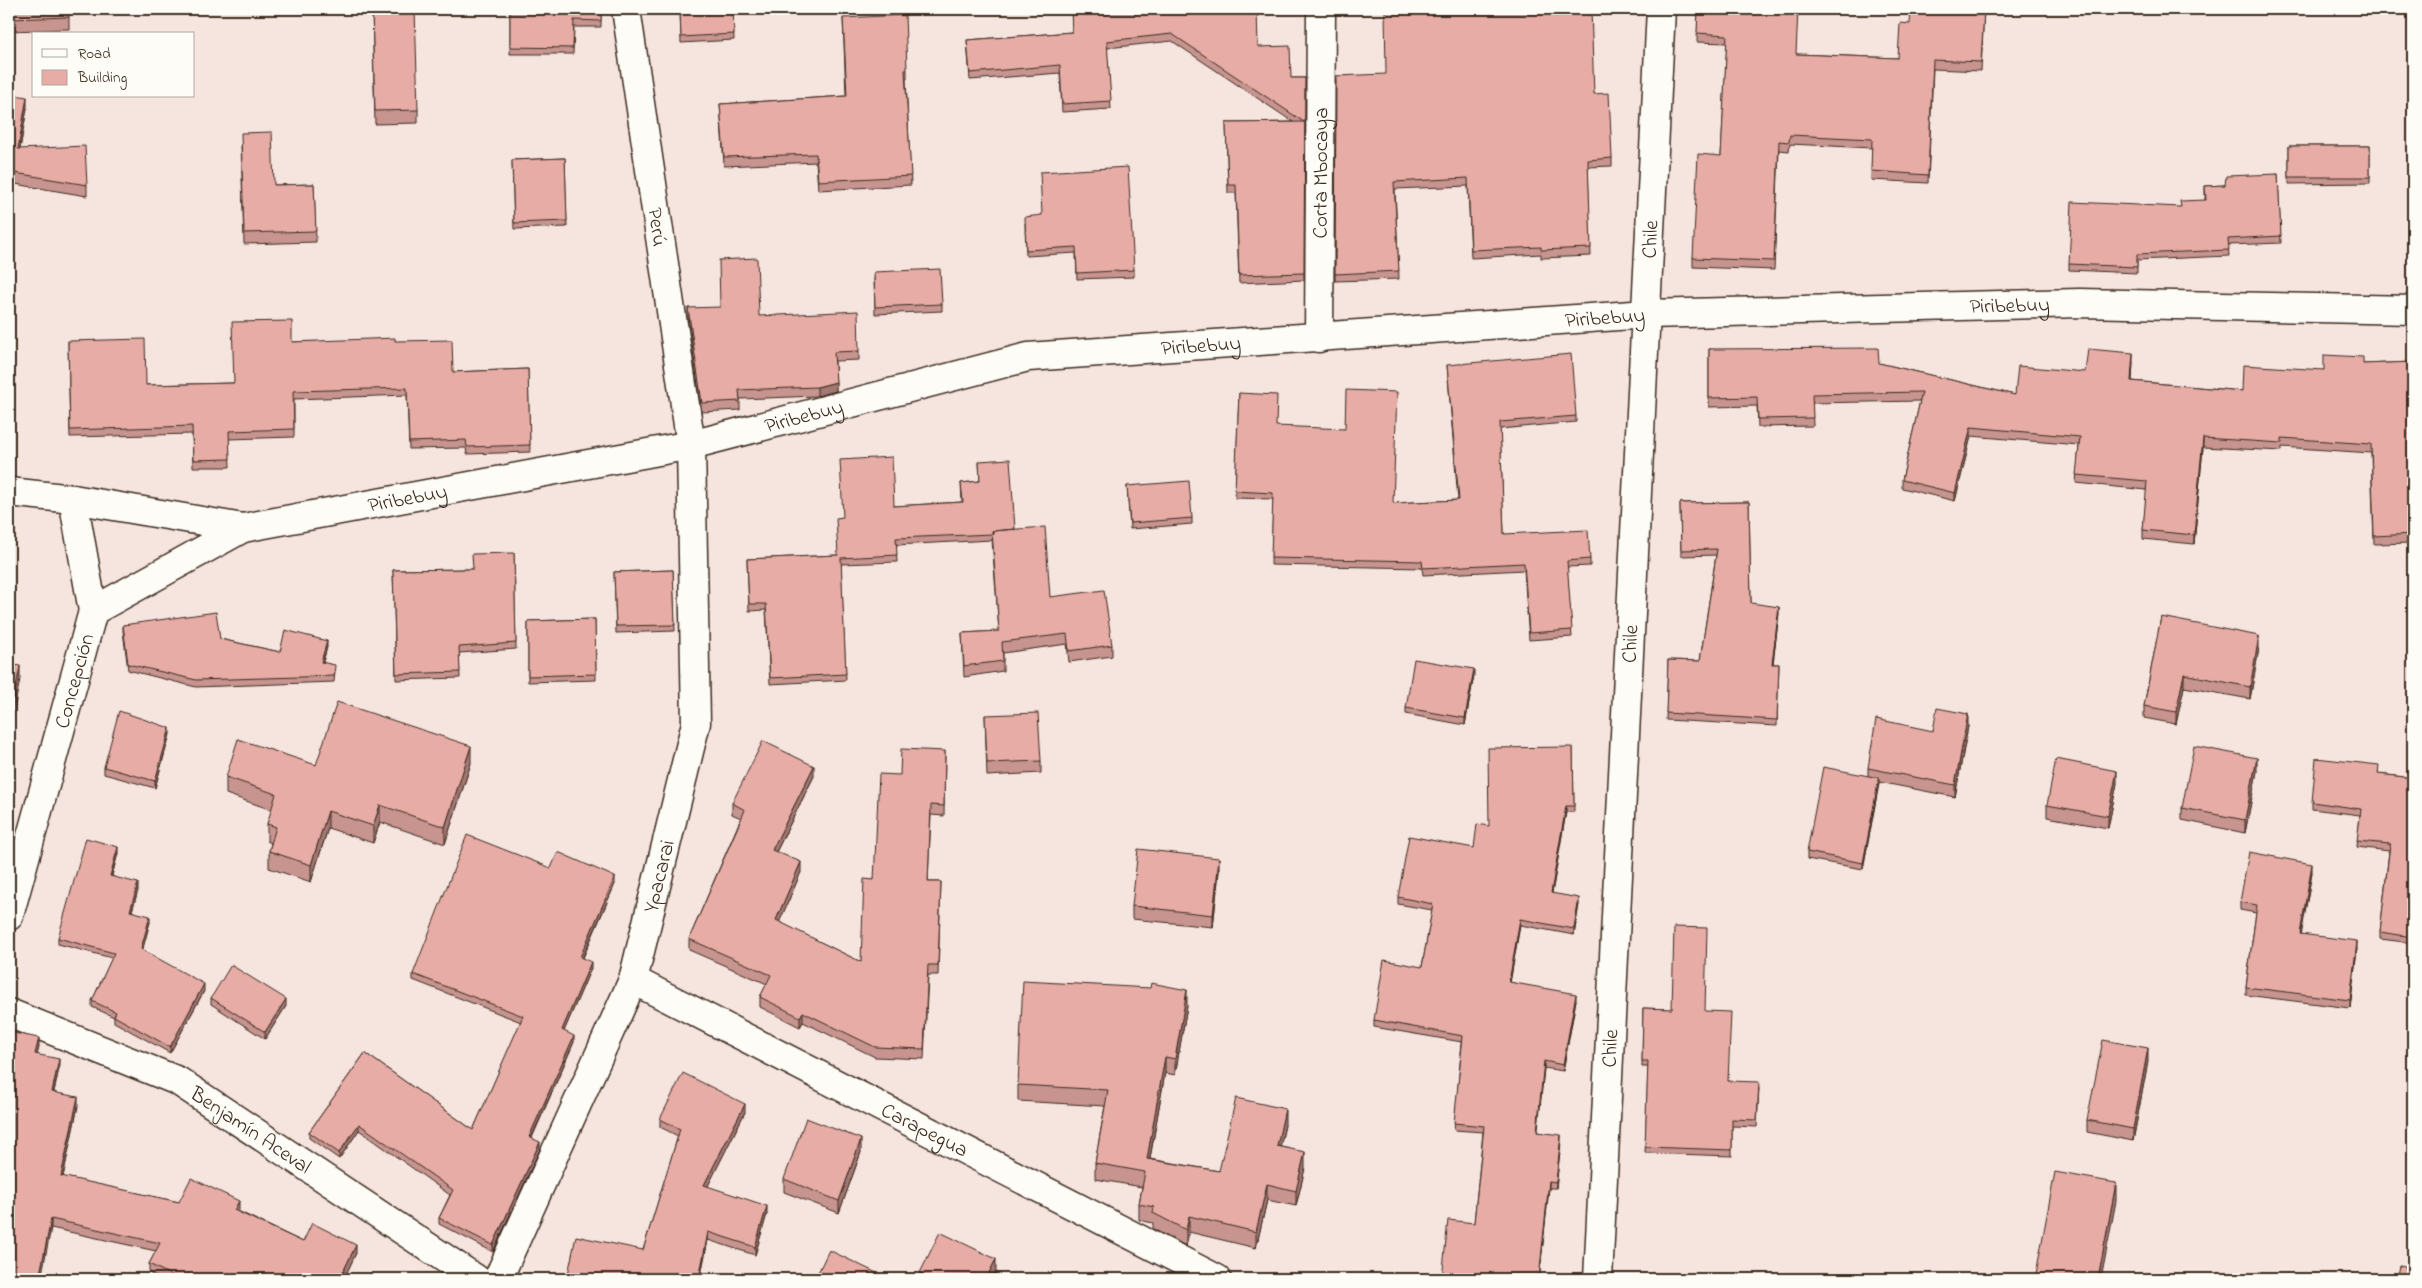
<svg xmlns="http://www.w3.org/2000/svg" width="2422" height="1288" viewBox="0 0 2422 1288" font-family="'Indie Flower',sans-serif">
  <style>
    .lines { fill: none; stroke-linecap: round; stroke-linejoin: round }
    .street-casing { stroke: #3b2a1e; stroke-width: 31 }
    .secondary-casing { stroke: #3b2a1e; stroke-width: 31 }
    .street { stroke: #fdfcf7; stroke-width: 28 }
    .secondary { stroke: #fdfcf7; stroke-width: 28 }
    .wall { fill: #c7948f; stroke: #3b2a1e }
    .shaded-wall { fill: #a27874; stroke: #3b2a1e }
    .building { fill: #e7aca6; stroke: #3b2a1e }
    .labels { text-anchor: middle; stroke-width: 4; stroke-linejoin: round; paint-order: stroke }
    .street-label { font-size: 21px; fill: #3b2a1e; stroke: #fdfcf7 }
  </style>
  <rect width="100%" height="100%" fill="#f6e4df"/>
  <filter id="ink" filterUnits="userSpaceOnUse"><feTurbulence type="fractalNoise" baseFrequency=".02" numOctaves="2"/><feDisplacementMap in="SourceGraphic" scale="10" xChannelSelector="R" yChannelSelector="G"/><feConvolveMatrix kernelMatrix="1 2 1 2 8 2 1 2 1" color-interpolation-filters="sRGB"/></filter>
  <g filter="url(#ink)">
    <g class="lines">
      <defs>
        <g id="street">
          <path id="s1" d="M1319 338 1321 9"/>
          <path id="s2" d="M9 492 73 499 243 528 691 445 1028 357 1647 314 2080 303 2413 310"/>
          <path d="M73 499 93 611"/>
          <path id="s3" d="M9 916 93 611 243 528"/>
          <path id="s4" d="M633 980 1217 1279"/>
          <path id="s5" d="M498 1279 633 980 696 723 691 445 626 9"/>
          <path id="s6" d="M1598 1279 1661 9"/>
        </g>
        <g id="secondary">
          <path id="s7" d="M9 1013 178 1081 476 1279"/>
        </g>
      </defs>
      <!-- street casing -->
      <use href="#street" class="street-casing"/>
      <!-- secondary casing -->
      <use href="#secondary" class="secondary-casing"/>
      <!-- street -->
      <use href="#street" class="street"/>
      <!-- secondary -->
      <use href="#secondary" class="secondary"/>
    </g>
    <!-- wall -->
    <path class="wall" d="M9 9 69 17V29L9 31Z
      M372 9 418 110V123L375 124Z
      M510 9H601V27H574L573 54H510Z
      M680 9H733L734 40 681 43Z
      M1071 9 1258 47 1291 78H1305L1304 280 1239 283 1236 193H1228L1226 123 1293 122 1172 41 1107 48 1111 109 1062 112 1060 73 970 80 967 40 1072 32Z
      M1698 9 1797 54 1898 58 1910 24 1984 9 1981 71 1933 69 1928 183 1871 180 1872 148 1790 144 1789 151 1779 150 1774 270 1693 267V258L1721 156 1727 43 1697 42Z
      M843 18 907 70V79H906L911 185 818 190 816 162 724 166 720 104 846 96Z
      M1336 76 1594 94 1612 158V166L1588 167 1591 256 1541 258V254L1471 258 1468 186 1395 189 1399 279 1335 281Z
      M9 94 27 108 20 149 87 185V196L9 183Z
      M241 144 274 185 314 184 316 242 244 244Z
      M2289 146H2370V183L2289 184Z
      M565 158 567 227 514 229 512 160Z
      M2278 174 2281 243 2228 245 2229 256 2137 260V273L2069 270V264L2181 207 2205 200V186L2225 185Z
      M1025 223 1134 270V277L1077 279 1076 253 1026 256Z
      M874 278 942 304V311L875 314Z
      M688 308 759 316 859 351V360L835 361 836 391 817 396 740 399V410L702 412 688 317Z
      M68 341 146 385 233 383 292 342 395 341 453 372 528 369 530 452 467 454 466 448 409 449 407 395 294 399V437L229 439 230 467H193L192 434 70 437Z
      M1709 349 1879 363 2015 395 2085 372 2133 362 2132 381 2242 391 2324 370 2363 364 2413 362V543L2374 544 2371 453 2282 447V451L2203 447 2194 544 2143 539V530L2147 490 2076 483 2079 445 1971 436 1955 501 1902 488V480L1920 401 1812 403 1813 426 1758 427 1757 406 1709 407Z
      M1447 365 1576 416V422L1500 429 1504 534 1590 559V566L1567 567 1572 637 1529 640 1524 570 1423 575 1422 568 1271 565 1273 499 1235 498 1239 393 1276 426 1393 503 1458 500Z
      M979 461 1050 597 1112 645V656L1069 662 1067 644 1003 653V671L964 677 962 633 999 631 992 540 896 545 897 562 841 564 846 680 770 684 766 610 749 611 747 559 838 555 843 517 894 506 962 502 961 483 980 481Z
      M1127 486 1192 518V524L1130 529Z
      M1749 502 1751 603 1779 613 1773 664H1779L1777 726 1666 720 1668 660 1700 661 1716 555 1681 556 1680 503Z
      M514 553 516 649 459 653 460 678 396 680 393 570 472 569Z
      M673 570 675 631 616 633 614 572Z
      M2161 617 2259 648 2250 699 2184 687 2176 724 2144 718V706Z
      M595 619 596 680 528 682V621Z
      M123 625 220 639 280 652 327 647 323 662 335 671 334 682 196 687 128 670 123 631Z
      M1474 675 1465 725 1406 714V708Z
      M985 715 1041 761V773L987 776Z
      M1968 726 1955 797 1879 782 1863 869 1807 859V852L1868 776V768L1933 731Z
      M170 734 155 788 104 774V767Z
      M1573 747 1574 812H1566L1552 893 1579 904 1574 935 1520 925 1510 982 1576 1000 1563 1071 1544 1068 1537 1132 1561 1141 1556 1188H1549L1539 1279H1442L1474 1223 1483 1132 1454 1130 1462 1042 1374 1027V1020L1422 967 1432 910 1398 904V897L1474 848 1489 826Z
      M945 751 944 816 931 815 928 882H941L938 975H928L924 1059 875 1057 803 1022 800 1027 760 1007V997L767 984 689 950V939L741 818 732 814V803L814 776 776 852 801 872 779 922 861 962 874 880 900 775Z
      M471 763 445 844 380 822 373 843 328 828 311 882 269 868V851L271 843 267 841V824L272 810 226 794V777L316 765Z
      M2257 771 2245 833 2182 820V808Z
      M2379 774 2413 778V943L2380 939V932L2389 851 2357 847 2360 815 2312 809V802Z
      M2117 783 2108 828 2047 817V805Z
      M118 853 112 876 138 890 132 911 150 922 142 950 204 991 170 1053 114 1022V1017L92 1007V1001L112 958 58 944V938Z
      M551 868 615 884 583 958 591 968 564 1031 574 1042 532 1138 540 1149 493 1252 439 1224V1218L450 1195 359 1130 339 1159 309 1138V1132L365 1053 473 1130 521 1022 413 980V974Z
      M1219 871 1213 927 1132 919V906Z
      M2312 872 2301 934 2357 949 2350 1008 2246 995V987L2256 913 2240 910V902Z
      M211 998 286 1006 265 1039 211 1004Z
      M1187 1006 1175 1075 1165 1073 1150 1159 1219 1171 1285 1125 1280 1147 1305 1168 1296 1206 1267 1200 1256 1248 1189 1232 1186 1246 1153 1229V1223L1139 1220V1204L1142 1187 1095 1179V1163L1105 1106 1018 1101V1085Z
      M1643 1008 1705 1011 1728 1081 1759 1088 1757 1127 1732 1126V1156L1645 1153 1648 1067H1642Z
      M9 1032 39 1047 37 1055 59 1068 54 1092 78 1106 63 1177 179 1202 239 1210 238 1211 303 1242 356 1253 344 1278 346 1279H161L149 1273V1264L156 1251 51 1228 12 1153 9 1152Z
      M2148 1061 2133 1141 2087 1132V1120Z
      M745 1112 707 1187 767 1214 755 1255 708 1240 700 1279H567L643 1250 678 1136 660 1127V1119Z
      M861 1152 839 1213 784 1192V1179Z
      M996 1272 992 1279H920V1273Z"/>
    <!-- shaded-wall -->
    <path class="shaded-wall" d="M27 97V108L18 160V149Z
      M2133 353V362L2131 390V381Z
      M836 382V391L817 396V387Z
      M1971 427V436L1955 501V493Z
      M2203 438V447L2194 544V535Z
      M12 528V535L9 553V547Z
      M1779 607V613L1772 670V664Z
      M2259 636V648L2250 699V687Z
      M327 641V647L321 668V662Z
      M20 666V679L9 736V724Z
      M1474 669V675L1465 725V718Z
      M2184 674V687L2176 724V712Z
      M1968 714V726L1955 797V785Z
      M170 728V734L155 788V781Z
      M471 746V763L445 844V827Z
      M2257 758V771L2245 833V820Z
      M814 766V776L772 860V850Z
      M2117 771V783L2108 828V816Z
      M1879 778V784L1863 869V863Z
      M380 805V822L373 843V826Z
      M1566 806V812L1551 899V893Z
      M328 811V828L311 882V865Z
      M118 847V853L110 882V876Z
      M1219 858V871L1213 927V915Z
      M801 862V872L776 930V920Z
      M2312 864V872L2300 942V934Z
      M615 877V884L580 963V957Z
      M138 883V890L130 917V911Z
      M1579 898V904L1574 935V929Z
      M150 916V922L141 956V949Z
      M1520 919V925L1509 989V982Z
      M2357 941V949L2350 1008V1000Z
      M591 962V968L562 1036V1030Z
      M204 984V991L170 1053V1047Z
      M1187 990V1006L1175 1075V1059Z
      M1576 994V1000L1563 1071V1065Z
      M286 999V1006L265 1039V1032Z
      M803 1012V1022L800 1027V1017Z
      M574 1036V1042L529 1143V1137Z
      M39 1038V1047L35 1063V1054Z
      M2148 1048V1061L2133 1141V1129Z
      M1165 1057V1073L1147 1174V1159Z
      M59 1059V1068L52 1100V1092Z
      M1544 1061V1068L1537 1139V1132Z
      M78 1097V1106L61 1185V1176Z
      M745 1104V1112L704 1194V1185Z
      M1285 1109V1125L1277 1162V1146Z
      M359 1124V1130L339 1159V1153Z
      M1561 1135V1141L1556 1188V1182Z
      M861 1139V1152L839 1213V1201Z
      M540 1142V1149L493 1252V1245Z
      M1305 1152V1168L1296 1206V1191Z
      M1549 1181V1188L1539 1279Z
      M2116 1183V1201L2101 1279H2098Z
      M1267 1184V1200L1256 1248V1232Z
      M239 1201V1210L234 1218V1210Z
      M767 1206V1214L755 1255V1247Z
      M1189 1216V1232L1186 1246V1230Z
      M51 1219V1228L41 1279H39Z
      M708 1232V1240L700 1279H699Z
      M356 1245V1253L344 1279 341 1276Z
      M996 1259V1272L992 1279H986Z"/>
    <!-- building -->
    <path class="building" d="M9 9H69V17L9 19Z
      M372 9H415L418 110 375 111Z
      M510 9H601V21L574 20 573 48 510 47Z
      M680 9H733L734 34 681 37Z
      M1072 9H1257L1258 47 1290 46 1291 78H1305L1304 273 1239 275 1236 185H1228L1226 123 1304 122 1172 34 1107 41 1111 101 1062 104 1060 65 970 73 967 40 1072 32Z
      M1385 9H1591L1594 94 1609 93 1612 158 1588 160 1591 248 1541 250V247L1471 250 1468 178 1394 182 1399 271 1335 274 1336 76 1386 74Z
      M1698 9H1798L1796 54 1898 58 1900 23 1910 24 1911 9H1984L1981 62 1933 60 1928 175 1871 171 1872 139 1790 135 1789 142 1779 141 1774 261 1693 258 1698 154 1721 156 1727 35 1697 33Z
      M905 15 907 70H905L911 176 818 181 816 154 724 157 720 104 847 96 843 18Z
      M9 94 27 97 18 149 85 146 87 185 9 172Z
      M272 132 274 185 314 184 316 231 244 233 241 133Z
      M2289 146H2370V177H2289Z
      M565 158 567 221 514 223 512 160Z
      M1128 167 1134 270 1077 273 1076 247 1026 250 1025 217 1042 215 1040 172Z
      M2278 174 2281 236 2228 239 2229 250 2137 254V267L2069 264 2072 202 2181 207 2180 201 2206 200 2205 186 2225 185 2226 176Z
      M757 258 759 316 858 311 859 351 834 352 836 382 817 387 739 390 740 401 702 403 688 308 720 307 719 260Z
      M940 269 942 304 875 307 874 272Z
      M292 321V342L395 338V341L452 340 453 372 528 369 530 445 467 447 466 440 409 442 407 388 293 391 294 429 229 431 230 459 193 460 192 426 70 430 68 341 145 339 146 385 234 383 232 322Z
      M1878 348 1879 363 2015 395 2018 366 2085 372 2088 349 2133 353 2131 381 2242 391 2243 365 2324 370V355L2363 357V364L2413 362V534L2374 536 2371 444 2282 438V443L2203 438 2194 535 2143 530 2147 481 2076 475 2080 437 1971 427 1955 493 1902 480 1922 392 1812 394 1813 418 1758 419 1757 397 1709 398V349Z
      M1571 354 1576 416 1500 422 1504 534 1588 530 1590 559 1567 561 1572 630 1529 633 1524 563 1423 568 1422 561 1271 558 1273 493 1235 491 1239 393 1277 395 1276 426 1345 429 1346 390 1397 392 1393 503 1459 500 1447 365Z
      M892 457 894 506 963 502 961 483 980 481 979 461 1010 459 1015 529 992 531 993 534 896 538 897 555 841 558 846 674 770 678 766 604H749L747 559 838 555 836 518 843 517 840 460Z
      M1189 481 1192 518 1130 523 1127 486Z
      M1749 502 1751 603 1779 607 1772 664H1779L1777 720 1666 713 1668 660 1700 661 1717 549 1681 550 1680 503Z
      M1045 527 1050 597 1104 590 1112 645 1069 651 1067 634 1002 642 1003 661 964 666 962 633 999 631 992 531Z
      M9 528H12L9 547Z
      M514 553 516 643 459 647 460 672 396 674 393 570 473 569 472 554Z
      M673 570 675 625 616 626 614 572Z
      M216 612 220 639 280 652 285 630 327 641 321 662 335 665 334 676 196 680 128 664 123 625Z
      M2161 617 2259 636 2250 687 2184 674 2176 712 2144 706Z
      M595 619 596 674 528 676V621Z
      M1414 659 1474 669 1465 718 1406 708Z
      M9 664 20 666 9 724Z
      M337 702 471 746 445 827 380 805 373 826 328 811 311 865 269 851 276 827 267 824 276 794 226 777 238 739 316 765Z
      M1937 708 1968 714 1955 785 1868 768 1876 719 1933 731Z
      M119 711 170 728 155 781 104 767Z
      M1038 713 1041 761 987 763 985 715Z
      M763 741 814 766 772 850 801 862 776 920 861 962 864 879 874 880 879 774 900 775 901 749 945 751 944 806 931 805 928 882H941L938 965H928L924 1049 875 1047 803 1012 800 1017 760 997 771 975 689 939 745 810 732 803Z
      M2194 746 2257 758 2245 820 2182 808Z
      M1573 747 1574 806H1566L1551 893 1579 898 1574 929 1520 919 1509 982 1576 994 1563 1065 1544 1061 1537 1132 1561 1135 1556 1182 1549 1181 1539 1279H1442L1448 1220 1474 1223 1484 1126 1454 1123 1463 1036 1374 1020 1384 960 1422 967 1433 904 1398 897 1409 836 1474 848 1477 824 1489 826 1488 748Z
      M2316 758 2379 765 2378 774 2413 778V937L2380 932 2390 844 2357 841 2361 809 2312 802Z
      M2056 759 2117 771 2108 816 2047 805Z
      M1823 767 1879 778 1863 863 1807 852Z
      M467 835 551 868 558 852 615 877 580 957 591 962 562 1030 574 1036 529 1137 540 1142 493 1245 439 1218 453 1190 359 1124 339 1153 309 1132 365 1053 473 1130 523 1016 413 974Z
      M86 838 118 847 110 876 138 883 130 911 150 916 141 949 204 984 170 1047 114 1016 116 1012 92 1001 114 953 58 938Z
      M1138 849 1219 858 1213 915 1132 906Z
      M2249 852 2312 864 2300 934 2357 941 2350 1000 2246 987 2257 905 2240 902Z
      M1674 927 1707 928 1705 1011 1731 1012 1728 1081 1759 1082 1757 1120 1732 1119V1150L1645 1147 1648 1061H1642L1643 1008 1672 1009Z
      M231 965 286 999 265 1032 211 998Z
      M1023 981 1150 988 1151 983 1187 990 1175 1059 1165 1057 1147 1159 1219 1171 1236 1098 1285 1109 1277 1146 1305 1152 1296 1191 1267 1184 1256 1232 1189 1216 1186 1230 1153 1213 1154 1207 1139 1204 1145 1172 1095 1163 1108 1090 1018 1085Z
      M9 1032 39 1038 35 1054 59 1059 52 1092 78 1097 61 1176 179 1202 191 1178 239 1201 234 1210 303 1242 312 1223 356 1245 341 1276 346 1279H179L149 1264 160 1243 51 1219 39 1279H9V1169L14 1144 9 1143Z
      M2103 1040 2148 1048 2133 1129 2087 1120Z
      M683 1073 745 1104 704 1185 767 1206 755 1247 708 1232 699 1279H567L576 1236 643 1250 680 1129 660 1119Z
      M806 1118 861 1139 839 1201 784 1179Z
      M2412 1134H2413V1163Z
      M2055 1172 2116 1183 2098 1279H2035Z
      M940 1232 996 1259 986 1279H932L920 1273Z
      M829 1250 889 1279H815Z
      M2399 1266 2413 1269V1279H2396Z"/>
  </g>
  <g class="labels">
    <!-- street labels -->
    <g class="street-label">
      <text dy="7" stroke="none"><textPath href="#s1" startOffset="165">Corta Mbocaya</textPath></text>
      <text transform="translate(658 227) rotate(82)" y="7">Perú</text>
      <text dy="7" stroke="none"><textPath href="#s6" startOffset="1041">Chile</textPath></text>
      <text dy="7" stroke="none"><textPath href="#s2" startOffset="2024">Piribebuy</textPath></text>
      <text dy="7" stroke="none"><textPath href="#s2" startOffset="1619">Piribebuy</textPath></text>
      <text dy="7" stroke="none"><textPath href="#s2" startOffset="1214">Piribebuy</textPath></text>
      <text dy="7" stroke="none"><textPath href="#s2" startOffset="809">Piribebuy</textPath></text>
      <text dy="7" stroke="none"><textPath href="#s2" startOffset="404">Piribebuy</textPath></text>
      <text dy="7" stroke="none"><textPath href="#s6" startOffset="636">Chile</textPath></text>
      <text dy="7" stroke="none"><textPath href="#s3" startOffset="244">Concepción</textPath></text>
      <text dy="7" stroke="none"><textPath href="#s5" startOffset="435">Ypacarai</textPath></text>
      <text dy="7" stroke="none"><textPath href="#s6" startOffset="231">Chile</textPath></text>
      <text dy="7" stroke="none"><textPath href="#s7" startOffset="270">Benjamín Aceval</textPath></text>
      <text dy="7" stroke="none"><textPath href="#s4" startOffset="328">Carapegua</textPath></text>
    </g>
  </g>
  <!-- margin -->
  <rect width="2422" height="1288" fill="none" stroke="#fdfcf7" stroke-width="30"/>
  <rect x="15" y="15" width="2392" height="1258" fill="none" stroke="#3b2a1e" stroke-width="2" filter="url(#ink)"/>
  <!-- legend -->
  <rect x="32" y="32" width="162" height="65" fill="#fdfcf7" stroke="#afa8a0"/>
  <rect x="42" y="49" width="25" height="8" fill="#fdfcf7" stroke="#afa8a0"/>
  <text x="78" y="58" font-size="15" fill="#3b2a1e">Road</text>
  <rect x="42" y="70" width="25" height="15" fill="#e7aca6" stroke="#afa8a0"/>
  <text x="78" y="82" font-size="15" fill="#3b2a1e">Building</text>
</svg>
